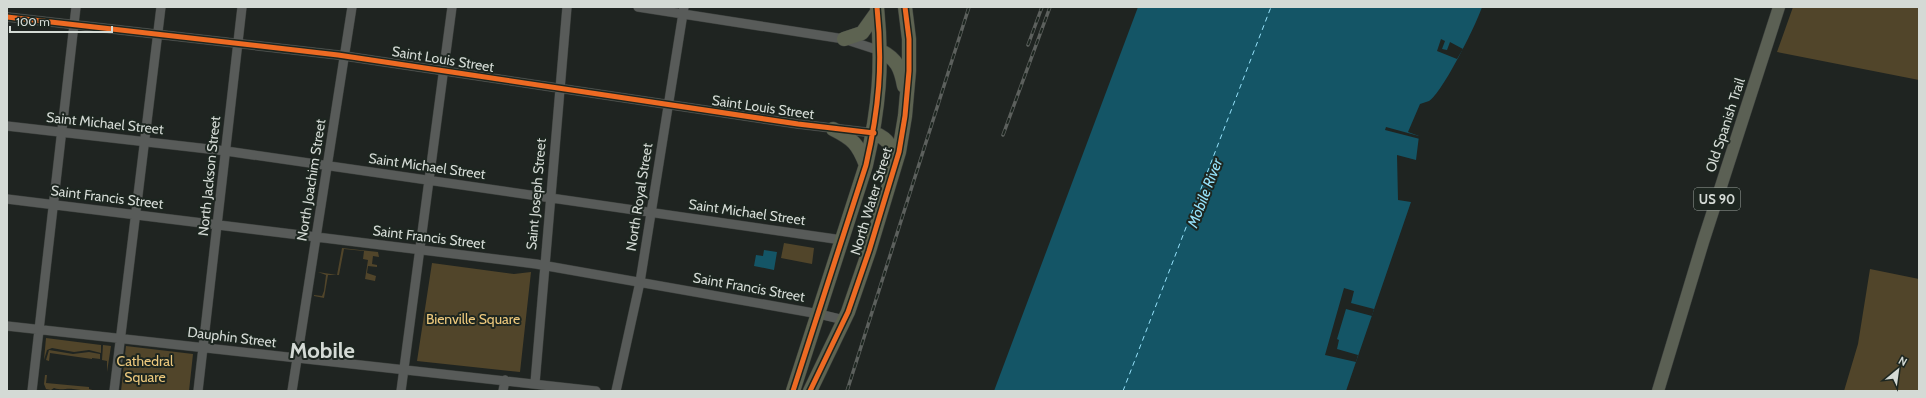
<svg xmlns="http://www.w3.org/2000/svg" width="1926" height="398" viewBox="0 0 1926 398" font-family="Cabin,sans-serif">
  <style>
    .green { fill: #51452a }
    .water { fill: #145566 }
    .pier { fill: #1f2421 }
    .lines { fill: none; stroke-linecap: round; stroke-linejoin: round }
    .ferry { stroke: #95e1fa; stroke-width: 1; stroke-dasharray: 5 4; stroke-linecap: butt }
    .minor-casing { stroke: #3a3e3b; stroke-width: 10 }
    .major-casing { stroke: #3a3e3b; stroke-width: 13 }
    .highway-casing { stroke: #3a3e3b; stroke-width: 15 }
    .minor { stroke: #585b59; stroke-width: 9 }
    .major { stroke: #5b6054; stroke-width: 12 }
    .highway { stroke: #5d6351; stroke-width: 14 }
    .rail-casing { stroke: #5c605d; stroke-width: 3.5 }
    .rail { stroke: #1d2620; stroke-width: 2; stroke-dasharray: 6; stroke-linecap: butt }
    .cycleway-casing { stroke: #1d2620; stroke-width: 8 }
    .cycleway { stroke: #ed6a23; stroke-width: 5 }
    .labels { text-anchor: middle; stroke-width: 4; stroke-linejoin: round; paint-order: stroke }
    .shield { fill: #1d2620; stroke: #9da49f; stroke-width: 1 }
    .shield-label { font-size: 13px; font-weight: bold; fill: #d4dad5 }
    .street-label { font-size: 14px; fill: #d4dad5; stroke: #1d2620 }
    .park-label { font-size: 14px; fill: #ecc87c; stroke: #1d2620 }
    .water-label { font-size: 15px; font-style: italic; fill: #95e1fa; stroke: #1d2620 }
    .town-label { font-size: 22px; font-weight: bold; fill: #d4dad5; stroke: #1d2620 }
  </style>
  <rect width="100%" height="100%" fill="#1f2421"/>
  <!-- green -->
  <path class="green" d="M1793 7H1919V80L1777 52Z
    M784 243 814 248 812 264 781 258Z
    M342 248 378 252 379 257 373 256 372 264 377 265V267L368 266 367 273 376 276 375 281 365 279 368 260 363 259 364 251 344 249 339 275H328L324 298 314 296V295L322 296 324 291 326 275 318 272 337 275Z
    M432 263 514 274 531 272 520 372 417 361Z
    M1870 269 1919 279V391H1844L1858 344Z
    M46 338 101 345V353L89 350 74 352 52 348 47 350 44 360Z
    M103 345 111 346 107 372V361L102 360Z
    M126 346 193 354 189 391H121Z
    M49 350 73 354 89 352 100 354V359L92 358V359L50 353 49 361 46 360Z
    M45 375H47L46 383 89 387V389L96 391C88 391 81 390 73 389 65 388 63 391 54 388L51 390 46 389 44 384Z"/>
  <!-- water -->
  <path class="water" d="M1138 7H1482C1477 23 1442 94 1429 101 1426 102 1423 103 1420 104L1408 132 1419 136 1416 160 1397 155 1398 200 1411 202 1346 391H994Z
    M764 250 777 252 774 270 754 266 756 255 763 256Z"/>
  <!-- pier -->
  <path class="pier" d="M1441 39 1445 41 1442 49 1447 50 1450 42 1463 49 1457 59 1437 51Z
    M1386 127 1419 136 1420 139 1385 130Z
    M1344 288 1354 291 1351 303 1374 309 1372 316 1346 309 1337 339 1339 340 1337 349 1358 355 1356 362 1325 355Z"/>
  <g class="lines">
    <!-- ferry -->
    <path class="ferry" d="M1123 391 1271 7"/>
    <defs>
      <path id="minor" d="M638 7 844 39 881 51
        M7 17 338 55 798 124 874 133
        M7 126 226 151 842 240
        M7 199 536 264 819 314 844 320
        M7 326 596 391
        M535 383 567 7
        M32 391 76 7
        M114 391 161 7
        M198 391 242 7
        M292 391 352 7
        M401 391 452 7
        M503 391 505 380
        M616 391 640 282 684 7"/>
      <path id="major" d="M1658 391 1703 242 1779 7"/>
      <path id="highway" d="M844 39 862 33 877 12
        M881 51C897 59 901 69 904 86
        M833 129C853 139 858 144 866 165
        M874 133C889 139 892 146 894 163
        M793 391 866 165C879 108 883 65 877 7
        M810 391 848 312 869 251 899 152 905 116 909 71V39L905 7"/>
    </defs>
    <!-- minor casing -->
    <use href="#minor" class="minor-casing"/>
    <!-- major casing -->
    <use href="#major" class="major-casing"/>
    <!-- highway casing -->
    <use href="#highway" class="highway-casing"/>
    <!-- minor -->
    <use href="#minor" class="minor"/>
    <!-- major -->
    <use href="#major" class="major"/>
    <!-- highway -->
    <use href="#highway" class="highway"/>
    <defs>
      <path id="rail" d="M1028 45 1042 7
        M1003 135 1050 7
        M847 391 969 7"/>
    </defs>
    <!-- rail casing -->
    <use href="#rail" class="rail-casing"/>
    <!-- rail -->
    <use href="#rail" class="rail"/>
    <defs>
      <path id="cycleway" d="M7 17 338 55 798 124 874 133
        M793 391 866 165C879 108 883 65 877 7
        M810 391 848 312 869 251 899 152 905 116 909 71V39L905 7"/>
    </defs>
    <!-- cycleway casing -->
    <use href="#cycleway" class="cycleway-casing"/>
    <!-- cycleway -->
    <use href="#cycleway" class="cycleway"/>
  </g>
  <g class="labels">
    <!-- shield labels -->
    <rect class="shield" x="1694" y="188" width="46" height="22" rx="3"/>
    <g class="shield-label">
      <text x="1717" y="204">US 90</text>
    </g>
    <!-- street labels -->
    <g class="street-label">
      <text transform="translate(443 59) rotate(9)" y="5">Saint Louis Street</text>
      <text transform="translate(763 107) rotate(8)" y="5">Saint Louis Street</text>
      <text transform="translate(105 123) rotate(6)" y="5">Saint Michael Street</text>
      <text transform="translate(1725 125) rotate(-72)" y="5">Old Spanish Trail</text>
      <text transform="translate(427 166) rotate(8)" y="5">Saint Michael Street</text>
      <text transform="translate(209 176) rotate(-84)" y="5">North Jackson Street</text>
      <text transform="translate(311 180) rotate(-81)" y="5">North Joachim Street</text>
      <text transform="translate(536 194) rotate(-85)" y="5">Saint Joseph Street</text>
      <text transform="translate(107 197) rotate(7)" y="5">Saint Francis Street</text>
      <text transform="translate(639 197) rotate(-81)" y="5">North Royal Street</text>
      <text transform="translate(871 201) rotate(-73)" y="5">North Water Street</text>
      <text transform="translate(747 212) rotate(8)" y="5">Saint Michael Street</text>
      <text transform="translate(429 237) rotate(7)" y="5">Saint Francis Street</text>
      <text transform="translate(749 287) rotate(10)" y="5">Saint Francis Street</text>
      <text transform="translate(232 337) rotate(7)" y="5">Dauphin Street</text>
    </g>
    <!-- park labels -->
    <g class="park-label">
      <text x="473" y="324">Bienville Square</text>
      <text x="145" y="366">Cathedral<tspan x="145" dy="16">Square</tspan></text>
    </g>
    <!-- water labels -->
    <g class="water-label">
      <text transform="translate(1205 193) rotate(-69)" y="5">Mobile River</text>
    </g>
    <!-- town labels -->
    <g class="town-label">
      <text x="322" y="358">Mobile</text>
    </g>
  </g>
  <!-- border -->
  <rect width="1926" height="398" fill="none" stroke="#d4dad5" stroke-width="16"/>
  <!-- north arrow -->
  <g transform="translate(1898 370) rotate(29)" stroke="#1d2620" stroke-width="3" paint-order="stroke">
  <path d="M0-3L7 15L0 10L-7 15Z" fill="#d4dad5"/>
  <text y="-6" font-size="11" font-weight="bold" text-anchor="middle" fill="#d4dad5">N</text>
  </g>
  <!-- scale -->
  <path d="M10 26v6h102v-6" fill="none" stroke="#d4dad5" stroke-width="2"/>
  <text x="16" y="26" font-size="12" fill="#d4dad5" stroke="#1d2620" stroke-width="3" paint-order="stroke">100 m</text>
</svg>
